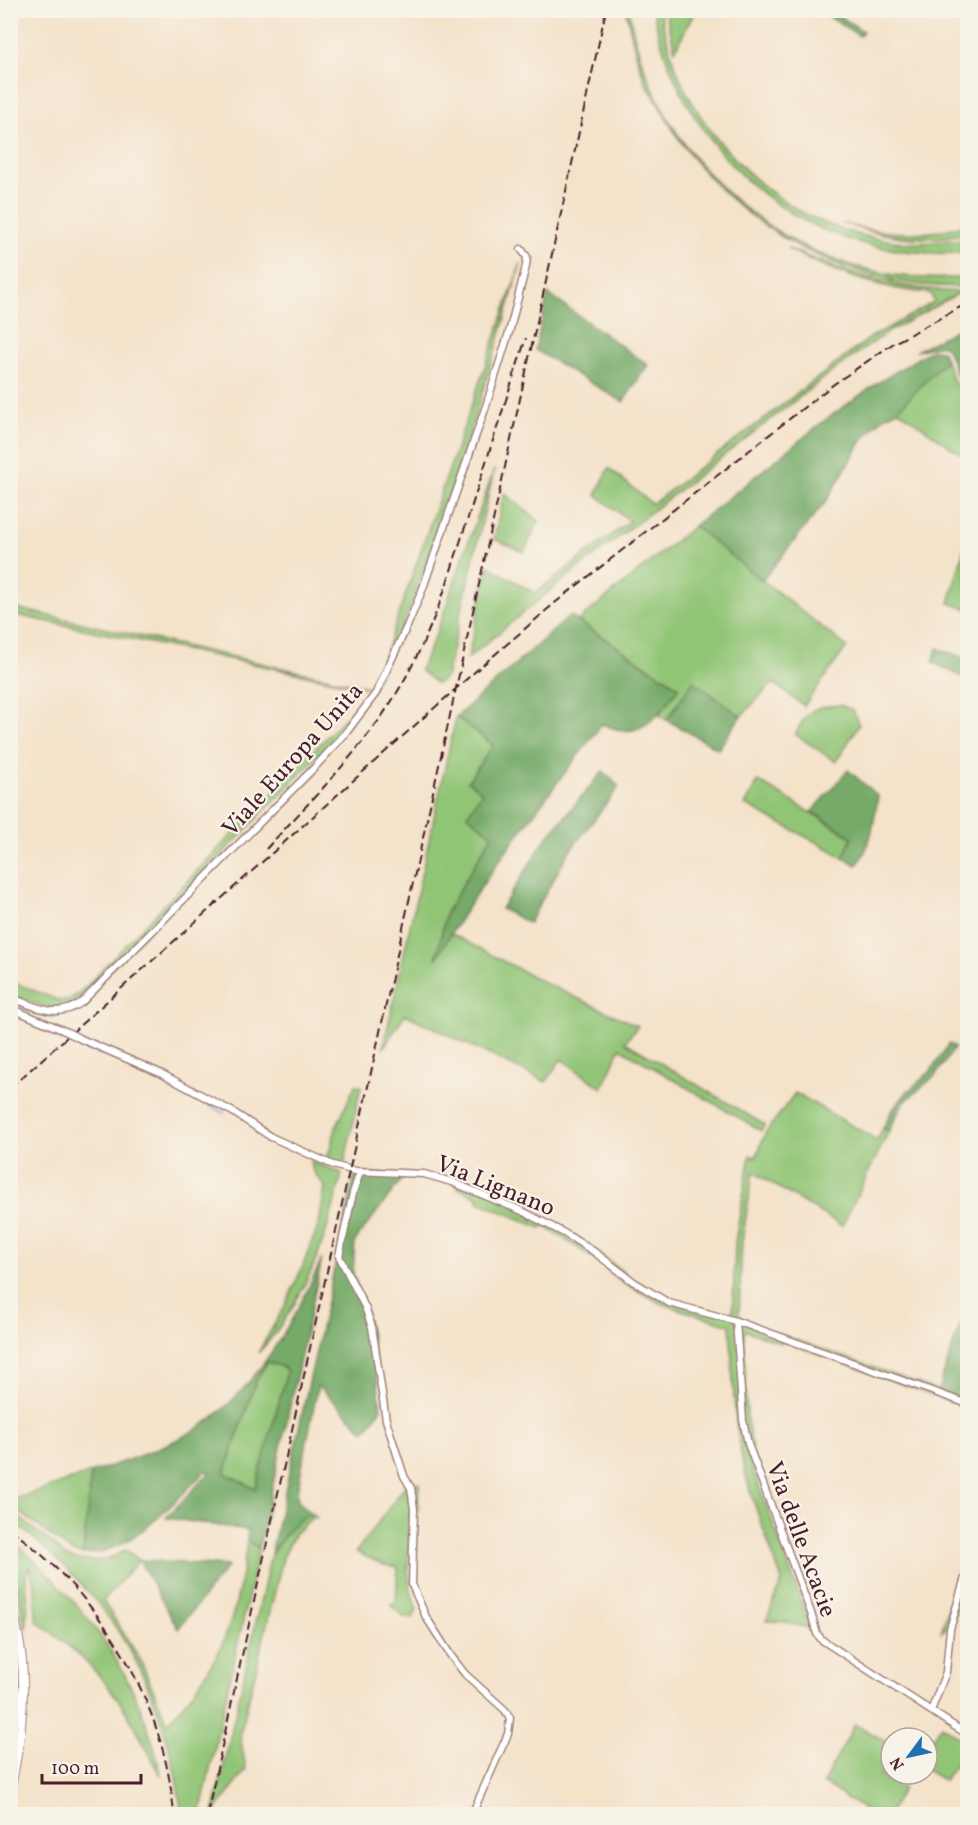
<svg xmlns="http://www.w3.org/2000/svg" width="978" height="1825" viewBox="0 0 978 1825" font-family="Vollkorn,serif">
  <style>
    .green { fill: #91c576; stroke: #6e7250; stroke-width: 1.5 }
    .forest { fill: #74aa67; stroke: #5f6449; stroke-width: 1.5; fill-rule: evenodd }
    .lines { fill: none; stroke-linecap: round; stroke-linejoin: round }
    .stream { stroke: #6e9fd8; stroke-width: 2 }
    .minor-casing { stroke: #9f807a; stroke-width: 9 }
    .tertiary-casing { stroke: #9f807a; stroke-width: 10 }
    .minor { stroke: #fff; stroke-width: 6 }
    .tertiary { stroke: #fff; stroke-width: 8 }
    .rail { stroke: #4a1f2b; stroke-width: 2; stroke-dasharray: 9 4.5; stroke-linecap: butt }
    .minor-bridge-casing { stroke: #9f807a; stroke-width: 9; stroke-linecap: butt }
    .minor-bridge { stroke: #fff; stroke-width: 6 }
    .labels { text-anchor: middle; stroke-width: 4.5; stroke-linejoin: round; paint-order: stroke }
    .street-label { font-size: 24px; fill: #4a1f2b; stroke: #f7f3e8 }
  </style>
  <rect width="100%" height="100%" fill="#f7f3e8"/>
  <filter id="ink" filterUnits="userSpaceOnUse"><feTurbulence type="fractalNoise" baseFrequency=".0167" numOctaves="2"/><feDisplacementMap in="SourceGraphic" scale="12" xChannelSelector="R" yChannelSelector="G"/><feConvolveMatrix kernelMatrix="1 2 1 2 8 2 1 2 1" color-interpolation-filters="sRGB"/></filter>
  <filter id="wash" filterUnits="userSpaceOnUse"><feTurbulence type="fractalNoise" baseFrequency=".008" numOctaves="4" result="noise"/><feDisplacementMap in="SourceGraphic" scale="24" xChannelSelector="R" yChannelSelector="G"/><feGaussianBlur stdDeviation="1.35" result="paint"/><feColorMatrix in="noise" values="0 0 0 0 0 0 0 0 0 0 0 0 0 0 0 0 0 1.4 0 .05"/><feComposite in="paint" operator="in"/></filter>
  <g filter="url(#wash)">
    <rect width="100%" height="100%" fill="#f4e2c9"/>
    <!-- green -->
    <path class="green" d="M626 11H629C656 170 804 293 967 277V287C834 288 713 217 654 96 651 91 647 87 645 81 636 59 631 34 626 11Z
      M653 11H660C664 30 669 49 676 68 699 130 759 194 820 221 847 233 878 240 908 243 928 244 948 241 967 238V252C946 255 925 253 904 251 773 237 679 136 653 11Z
      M665 11H695L675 50Z
      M842 223C880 234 930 239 967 223V232C926 245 882 236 842 223Z
      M787 248C843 274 899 289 961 292L890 331 841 365 563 580 468 658 488 566 535 593 630 521 596 495 609 468 652 504 870 338 934 302 930 293C879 289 831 272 787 248Z
      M521 263C496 350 470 435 441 520 416 592 393 666 346 727L101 979C63 1014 58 1014 11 995V981L60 1001 72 998 81 991 373 689 11 614 10 607 373 688Z
      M946 360 955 384 967 398 966 458 898 410Z
      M494 470 446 677 437 684 420 670 436 634Z
      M504 493 539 521 524 552 494 539Z
      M694 526 847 647 804 706 773 683 741 716 693 681 667 720 658 715 679 687 578 621Z
      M967 538V609L949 603Z
      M840 705 853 710 859 725 836 762 795 734C809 710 812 706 840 705Z
      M456 717 494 745 468 781 483 792 493 834 446 913 437 957 450 933 547 984 638 1026 625 1042 765 1125 761 1131 620 1048 602 1088 561 1059 546 1082 405 1014 383 1049Z
      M758 781 852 837 843 858 831 850 745 805Z
      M355 1085 361 1086 344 1165 327 1159 337 1125Z
      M795 1093 877 1140 883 1128 889 1131 842 1226 753 1172 742 1242 739 1315 746 1322 967 1401V1408L785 1342 781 1343 747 1331 744 1333 747 1422 753 1448 746 1450 810 1624 807 1628 785 1622 766 1621 782 1581C770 1545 754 1509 745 1472 733 1424 733 1374 730 1325L662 1304 624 1283 614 1276 603 1264 544 1226 541 1228 478 1202V1197L457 1188 464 1181 526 1206 583 1241 634 1280 662 1296 684 1304 729 1314 733 1310 735 1242 750 1155 756 1157 766 1132Z
      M310 1161 342 1173C327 1238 305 1303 258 1353L286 1304 302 1268 319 1224 325 1187 313 1171Z
      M267 1362 283 1367 287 1372 256 1489 225 1473 256 1381Z
      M91 1473 83 1554 72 1552 17 1510 15 1499Z
      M419 1483 418 1511 412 1510C409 1548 403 1573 417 1610L413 1618 404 1617 391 1605 396 1601 398 1567 384 1565 356 1552 406 1485Z
      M10 1507 11 1511 53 1544 65 1556 78 1560H106L126 1550 139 1560 103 1601 140 1659 168 1723C187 1700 212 1670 223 1642 237 1610 242 1575 247 1541L259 1548 200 1814H182C164 1684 115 1600 11 1520Z
      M307 1515 313 1517 295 1533 283 1558 240 1735 246 1769 213 1814 271 1554 292 1526Z
      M10 1535 12 1540C88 1607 140 1675 161 1776 141 1738 121 1696 90 1666 74 1649 55 1635 36 1621L35 1586 29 1566 26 1575 28 1603 26 1632 11 1555Z
      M967 1545V1572L952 1624 941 1632Z
      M13 1657 17 1713 11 1754 10 1660Z
      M855 1724 891 1744V1755L880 1776 903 1788 889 1814H871L823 1783Z
      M941 1725 967 1743V1747L944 1781 927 1770V1748Z"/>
    <!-- forest -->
    <path class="forest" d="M819 11H832L863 31 860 36Z
      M548 294 648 365 623 402 535 350Z
      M967 324V393L959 380 947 348 941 345 916 351Z
      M931 350 942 351 946 360 898 410 883 418 863 439 827 500 762 581 694 526 825 420 873 386Z
      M570 616 679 687C666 706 647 735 621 730 614 729 608 726 602 724 544 801 483 876 436 959L446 913 492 835 467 815 482 792 468 781 493 745 456 717Z
      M937 648 967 659V680L933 662Z
      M693 681 741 716 718 749 667 720Z
      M848 770 878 796C874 821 872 845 857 865L843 858 852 837 812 812Z
      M603 771 619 787 569 852 529 923 501 909 545 840Z
      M949 1044 955 1047 936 1075 903 1103 889 1131 883 1128 891 1112 907 1092 930 1072Z
      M367 1174 405 1175 355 1241 353 1274 372 1338 381 1408 370 1425 364 1431 318 1386 297 1492 298 1501 317 1518 307 1515 292 1526 271 1554 355 1175Z
      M322 1259 259 1548 247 1541 248 1530 166 1518 210 1472 205 1471C175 1501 129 1556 83 1554L91 1473C125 1461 159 1450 190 1433 252 1398 294 1322 322 1259ZM267 1362 283 1367 287 1372 255 1489 225 1473 256 1381Z
      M967 1305V1401L938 1390Z
      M139 1560 228 1566 178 1629Z"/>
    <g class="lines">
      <!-- stream -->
      <path class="stream" d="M10 1003 40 1015 58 1017
        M87 1047 86 1049 120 1061 224 1113"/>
    </g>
  </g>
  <g filter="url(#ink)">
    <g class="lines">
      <defs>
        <path id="minor" d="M10 997C35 1007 58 1020 82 1002L314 768 345 734 376 693 408 624 423 588 486 406 510 329 526 266 527 257 521 249
          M10 1008 65 1031
          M81 1039 160 1073 233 1112 271 1137 333 1165 355 1171 424 1174 452 1182 522 1211 564 1233 593 1251 634 1282 669 1303 736 1321 968 1404
          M360 1172 353 1193 339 1256 365 1307 372 1327 386 1420 404 1476 411 1488 414 1509 412 1585 426 1617 451 1656 465 1674 505 1710 510 1718 508 1734 472 1814
          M736 1321 743 1420 748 1444 811 1613 817 1634 822 1640 968 1735
          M931 1711 946 1672 950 1629 968 1567"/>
        <path id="tertiary" d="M10 1596C15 1618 20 1639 22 1661 26 1705 19 1749 10 1791"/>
      </defs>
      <!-- minor casing -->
      <use href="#minor" class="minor-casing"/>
      <!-- tertiary casing -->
      <use href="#tertiary" class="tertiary-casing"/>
      <!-- minor -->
      <use href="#minor" class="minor"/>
      <!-- tertiary -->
      <use href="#tertiary" class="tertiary"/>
      <!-- rail -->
      <path class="rail" d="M266 849C301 811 339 773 370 732 403 690 427 639 445 589L526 338
        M10 1088 470 676 556 602 834 384 894 343 968 303
        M10 1529C102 1597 164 1700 174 1814
        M207 1814 606 10"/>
      <defs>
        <path id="minor-bridge" d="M65 1031 81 1039"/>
      </defs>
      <!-- minor-bridge casing -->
      <use href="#minor-bridge" class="minor-bridge-casing"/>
      <!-- minor-bridge -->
      <use href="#minor-bridge" class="minor-bridge"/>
    </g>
  </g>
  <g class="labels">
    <!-- street labels -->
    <g class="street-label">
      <text transform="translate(292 759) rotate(-48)" y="8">Viale Europa Unita</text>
      <text transform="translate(496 1185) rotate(22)" y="8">Via Lignano</text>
      <text transform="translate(802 1539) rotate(70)" y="8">Via delle Acacie</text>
    </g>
  </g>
  <!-- margin -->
  <rect width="978" height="1825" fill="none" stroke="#f7f3e8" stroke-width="36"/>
  <!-- north arrow -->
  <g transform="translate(909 1756) rotate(237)"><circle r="28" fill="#f7f3e8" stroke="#b29e9c" stroke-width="1.5"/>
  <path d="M0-4.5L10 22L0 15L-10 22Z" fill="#1f6fb2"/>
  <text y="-9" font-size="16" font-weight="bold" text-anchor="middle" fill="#4a1f2b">N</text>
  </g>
  <!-- scale -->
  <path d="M42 1774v9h99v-9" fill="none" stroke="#4a1f2b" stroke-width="3"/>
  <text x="51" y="1774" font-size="18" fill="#4a1f2b" stroke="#f7f3e8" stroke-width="4.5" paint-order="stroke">100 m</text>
</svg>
